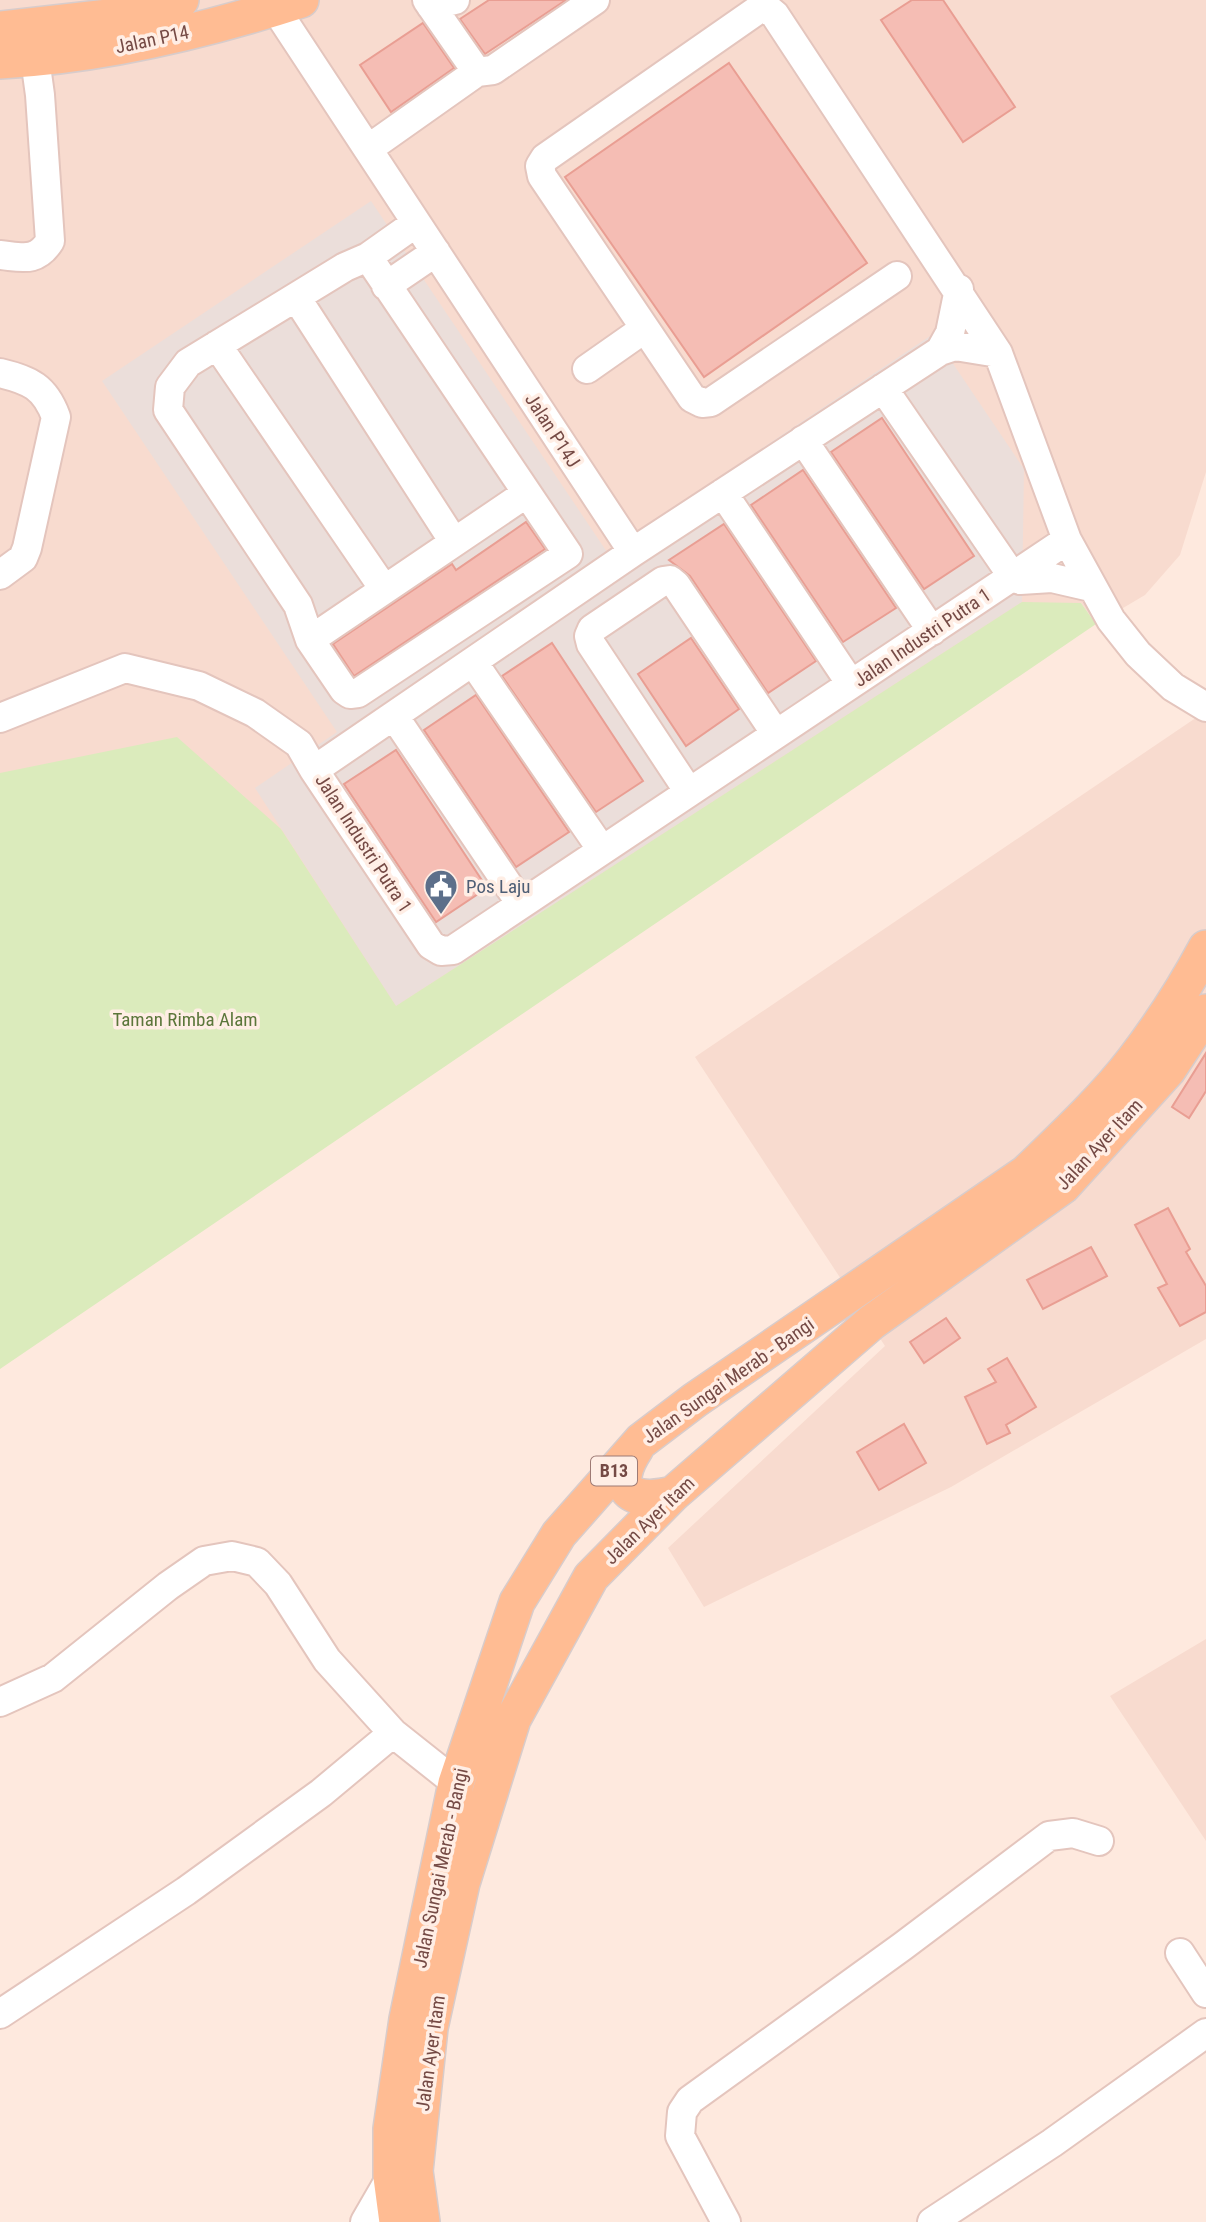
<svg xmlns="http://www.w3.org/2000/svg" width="1206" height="2222" viewBox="0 0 1206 2222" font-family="'Roboto Condensed',sans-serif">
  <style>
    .residential { fill: #f8dbcf }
    .industrial { fill: #ebdeda }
    .green { fill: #dbebbc }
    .building { fill: #f5bdb4; stroke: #e99e93; stroke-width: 2 }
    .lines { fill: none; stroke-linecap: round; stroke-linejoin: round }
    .minor-casing { stroke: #e4c5bd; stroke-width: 32 }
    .major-casing { stroke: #d8cccb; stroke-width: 38 }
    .minor { stroke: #fff; stroke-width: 28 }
    .major { stroke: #ffbc93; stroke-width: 35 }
    .labels { text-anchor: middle; stroke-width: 7; stroke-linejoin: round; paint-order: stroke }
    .shield { fill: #ffeee5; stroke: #9e7b75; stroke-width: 2 }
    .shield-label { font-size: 18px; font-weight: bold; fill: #754a45 }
    .street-label { font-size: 19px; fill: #754a45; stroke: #ffeee5 }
    .service-label { font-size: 19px; fill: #4e5e75; stroke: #ffeee5; text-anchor: start }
    .park-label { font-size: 19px; fill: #5b763a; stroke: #ffeee5 }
  </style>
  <rect width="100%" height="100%" fill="#fee9de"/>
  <!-- residential -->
  <path class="residential" d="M0 0H1206V472L1180 555 1145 595 1096 624 1081 603 0 1368Z
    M1206 711V1339L951 1487 704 1607 668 1548 885 1346 695 1057Z
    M1206 1639V1841L1110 1696Z"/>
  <!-- industrial -->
  <path class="industrial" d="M371 201 607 552 933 334 1024 469 1022 602 396 1006 255 788 337 732 102 381Z"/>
  <!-- green -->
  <path class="green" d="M1022 602 1081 603 1096 624 0 1369V773L177 737 281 829 396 1006Z"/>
  <!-- building -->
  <path class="building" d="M489 0H566L485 54 460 19Z
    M912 0H943L1015 107 963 142 881 20Z
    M423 23 454 68 391 112 360 65Z
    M729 63 867 263 704 377 565 177Z
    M882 418 974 556 924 589 831 452Z
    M803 470 896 608 843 642 751 505Z
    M526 522 545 549 354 676 333 644 452 564 456 570Z
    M724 524 816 661 768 693 690 576 669 560Z
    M691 638 739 709 686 746 638 674Z
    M552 643 643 781 596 812 502 676Z
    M476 695 569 832 516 867 424 730Z
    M396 750 487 888 436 922 344 784Z
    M1206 1053V1091L1189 1118 1172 1107Z
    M1168 1208 1190 1249 1186 1252 1206 1286V1312L1180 1326 1158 1288 1167 1284 1135 1225Z
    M1091 1247 1107 1276 1043 1309 1027 1280Z
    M946 1318 960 1338 924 1363 910 1342Z
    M1007 1358 1036 1407 1006 1425 1010 1433 987 1444 965 1397 996 1382 988 1369Z
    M904 1424 926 1463 879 1490 857 1452Z"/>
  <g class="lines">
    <defs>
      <path id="minor" d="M273 0 275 8 633 552
        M427 0 477 72 493 70 595 0
        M431 6 455 0
        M368 149 477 72
        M0 255C22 257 36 263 50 241L40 95 35 59
        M368 257 416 223
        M897 276 711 402 702 403 692 398 542 176 540 166 545 158 759 9H768L775 15 998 353 1067 540 1111 620 1138 654 1173 687 1206 707
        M386 286 436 252
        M296 297 454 542
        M217 345 384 589
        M940 351 950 333 959 289
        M998 353 955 346 940 351 633 552 314 770 431 945 441 951 453 950 1067 540
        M587 369 644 329
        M0 373C30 380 45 387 56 417L27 548 23 558 0 575
        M883 388 1013 577 1020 580 1052 578 1091 587
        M803 440 932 631
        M723 493 851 684
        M310 640 527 493 368 257 345 267 188 363 170 387 168 410 298 605 310 640 344 690 350 694 358 693 568 554 527 493
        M473 662 602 850
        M394 716 521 904
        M0 718 125 668 199 686 255 713 299 744 314 770
        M689 792 591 644 589 636 592 629 663 581 670 580 676 585 776 734
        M0 1702 53 1678 168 1586 204 1561 232 1556 257 1562 278 1584 327 1660 393 1733 456 1783
        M1180 1953 1206 1993
        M0 2014 186 1891 321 1793 393 1733
        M365 2222 391 2177
        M726 2222 680 2136 682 2112 690 2100 903 1946 1049 1836 1073 1833 1099 1841
        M932 2222 1052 2143 1206 2033"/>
      <path id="major" d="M0 29 108 17 181 0
        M0 61C102 56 205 31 301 0
        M636 1448C609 1489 630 1505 673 1494
        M397 2222 391 2177V2129L407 2019 456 1783 517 1602 559 1534 641 1441 695 1400 1026 1173C1061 1139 1103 1100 1133 1061 1160 1026 1185 987 1206 948
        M422 2222 415 2171 430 2028 462 1883 513 1719 591 1577 673 1494 872 1322 1063 1186 1168 1070 1206 1012"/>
    </defs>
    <!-- minor casing -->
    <use href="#minor" class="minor-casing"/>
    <!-- major casing -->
    <use href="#major" class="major-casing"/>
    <!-- minor -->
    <use href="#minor" class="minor"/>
    <!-- major -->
    <use href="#major" class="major"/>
  </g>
  <!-- icons -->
  <defs>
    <symbol id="civic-pin" viewBox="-11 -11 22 30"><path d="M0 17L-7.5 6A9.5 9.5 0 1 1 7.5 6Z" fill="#5c6f8a" stroke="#ffeee5"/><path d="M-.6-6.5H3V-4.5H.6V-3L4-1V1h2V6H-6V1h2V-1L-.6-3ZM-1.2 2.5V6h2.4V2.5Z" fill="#fff"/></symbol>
  </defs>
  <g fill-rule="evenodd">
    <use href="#civic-pin" x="422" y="867" width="38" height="52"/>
  </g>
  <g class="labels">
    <!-- shield labels -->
    <rect class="shield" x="591" y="1456.5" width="46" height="29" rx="5"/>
    <g class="shield-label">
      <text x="614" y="1477">B13</text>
    </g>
    <!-- street labels -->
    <g class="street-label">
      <text transform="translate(152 39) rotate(-12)" y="7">Jalan P14</text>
      <text transform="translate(553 430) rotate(57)" y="7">Jalan P14J</text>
      <text transform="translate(922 637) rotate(-34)" y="7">Jalan Industri Putra 1</text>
      <text transform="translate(364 843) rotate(57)" y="7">Jalan Industri Putra 1</text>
      <text transform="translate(1099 1144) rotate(-47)" y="7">Jalan Ayer Itam</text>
      <text transform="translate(728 1380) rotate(-35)" y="7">Jalan Sungai Merab - Bangi</text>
      <text transform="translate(649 1520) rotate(-44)" y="7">Jalan Ayer Itam</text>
      <text transform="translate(440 1868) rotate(-78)" y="7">Jalan Sungai Merab - Bangi</text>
      <text transform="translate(430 2053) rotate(-82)" y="7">Jalan Ayer Itam</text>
    </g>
    <!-- service labels -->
    <g class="service-label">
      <text x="466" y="893">Pos Laju</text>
    </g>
    <!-- park labels -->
    <g class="park-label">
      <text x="185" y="1026">Taman Rimba Alam</text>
    </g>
  </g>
</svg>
